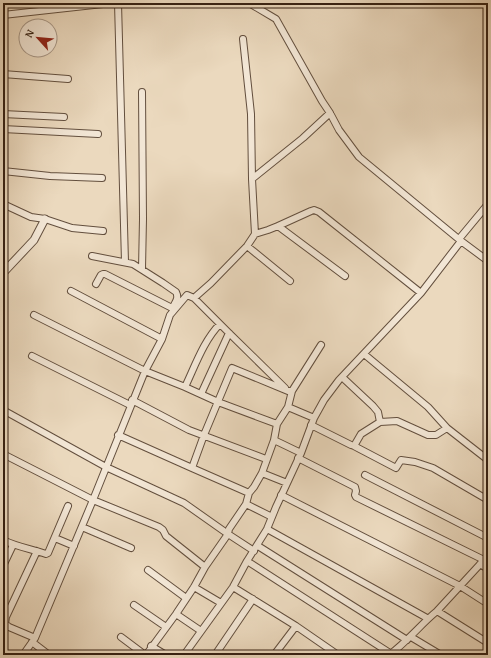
<svg xmlns="http://www.w3.org/2000/svg" width="491" height="658" viewBox="0 0 491 658" font-family="'Gentium Book Plus',serif">
  <style>
    .lines { fill: none; stroke-linecap: round; stroke-linejoin: round }
    .minor-casing { stroke: #634f3e; stroke-width: 8 }
    .tertiary-casing { stroke: #634f3e; stroke-width: 9 }
    .minor { stroke: #f2e6d5; stroke-width: 6 }
    .tertiary { stroke: #f2e6d5; stroke-width: 7 }
  </style>
  <rect width="100%" height="100%" fill="#ebd9be"/>
  <filter id="stains"><feTurbulence type="fractalNoise" baseFrequency=".005" numOctaves="4"/><feColorMatrix values="0 0 0 0 .2 0 0 0 0 .09 0 0 0 0 .02 0 0 0 .5 -.17"/></filter>
  <radialGradient id="worn" r=".72"><stop offset=".6" stop-color="#630" stop-opacity="0"/><stop offset="1" stop-color="#630" stop-opacity=".3"/></radialGradient>
  <g class="lines">
    <defs>
      <path id="minor" d="M118 3 125 262
        M249 3 276 19 322 101 330 113 339 130 359 157 461 241 488 261
        M3 15 112 3
        M243 39 251 114 252 179
        M3 74 68 79
        M142 92 143 219 142 269
        M3 114 64 117
        M3 129 98 134
        M3 171 50 176 102 178
        M3 204 31 217 45 219 72 228 103 231
        M278 226 311 211 314 210 319 212 421 293
        M255 234 268 230 278 226 345 276
        M459 239 488 204
        M247 246 290 281
        M92 256 133 264 163 283 176 292C179 298 176 301 173 307
        M96 284 101 275 103 274H105L174 309
        M71 291 162 339
        M194 298 229 333 285 388
        M34 315 145 371 185 387
        M220 324C204 340 195 366 185 387L218 402 277 424
        M364 354 428 407 447 428
        M32 356 130 405
        M342 377 373 406 378 412 380 422
        M201 394 229 333
        M132 400 189 430 266 459
        M288 407 314 418
        M3 410 106 467 184 503 228 534 254 551
        M311 425 351 445
        M118 435 192 468
        M274 440 301 453
        M3 454 93 500 159 527 163 530 166 536 205 567
        M298 458 355 487 356 491 355 495 356 497 358 498 484 560
        M488 460 447 428 436 435H428L397 421 380 422 361 434 354 446 396 468 401 460 415 462 433 468 488 500
        M262 473 287 483
        M365 475 488 538
        M249 493 192 468 204 435 232 368 288 391H292
        M281 495 460 586 488 604
        M246 504 272 517
        M82 527 131 548
        M267 529 427 618
        M55 538 74 546
        M3 540C17 547 32 549 46 554L48 553 68 506
        M258 546 407 640
        M247 561 393 655
        M480 564 488 569
        M3 566 13 545
        M148 570 186 598
        M194 587 221 603
        M233 587 296 626 338 655
        M134 605 166 627
        M437 611 488 643
        M176 614 201 631
        M121 637 145 655
        M411 637 441 655
        M35 638 9 627 5 624 6 617 37 551
        M32 642 49 655
        M151 646 166 655
        M23 655 35 638 93 500 145 371 162 339 170 315 187 295 194 298 211 283 247 246 255 234 252 179 303 138 330 113
        M146 655 176 614 194 587 205 567 228 534 229 529 246 504 249 493 254 487 262 473 274 440 277 424 288 407 292 391 321 345
        M184 655 233 587 247 561 267 529 276 507 301 453 314 418 324 400 339 380 421 293 461 241
        M215 655 253 599
        M274 655 296 626
        M389 655C407 642 420 625 437 611L484 560 488 555"/>
      <path id="tertiary" d="M3 273 34 240 45 219"/>
    </defs>
    <!-- minor casing -->
    <use href="#minor" class="minor-casing"/>
    <!-- tertiary casing -->
    <use href="#tertiary" class="tertiary-casing"/>
    <!-- minor -->
    <use href="#minor" class="minor"/>
    <!-- tertiary -->
    <use href="#tertiary" class="tertiary"/>
  </g>
  <!-- margin -->
  <rect width="491" height="658" fill="none" stroke="#ebd9be" stroke-width="16"/>
  <rect x="4" y="4" width="483" height="650" fill="none" stroke="#362113" stroke-width="2"/>
  <rect x="8" y="8" width="475" height="642" fill="none" stroke="#362113"/>
  <!-- north arrow -->
  <g transform="translate(38 38) rotate(297)"><circle r="19" fill="#f2e6d5" stroke="#a79787"/>
  <path d="M0-3L7 15L0 10L-7 15Z" fill="#8f2418"/>
  <text y="-6" font-size="11" font-weight="bold" text-anchor="middle" fill="#362113">N</text>
  </g>
  <rect width="100%" height="100%" filter="url(#stains)"/>
  <rect width="100%" height="100%" fill="url(#worn)"/>
</svg>
